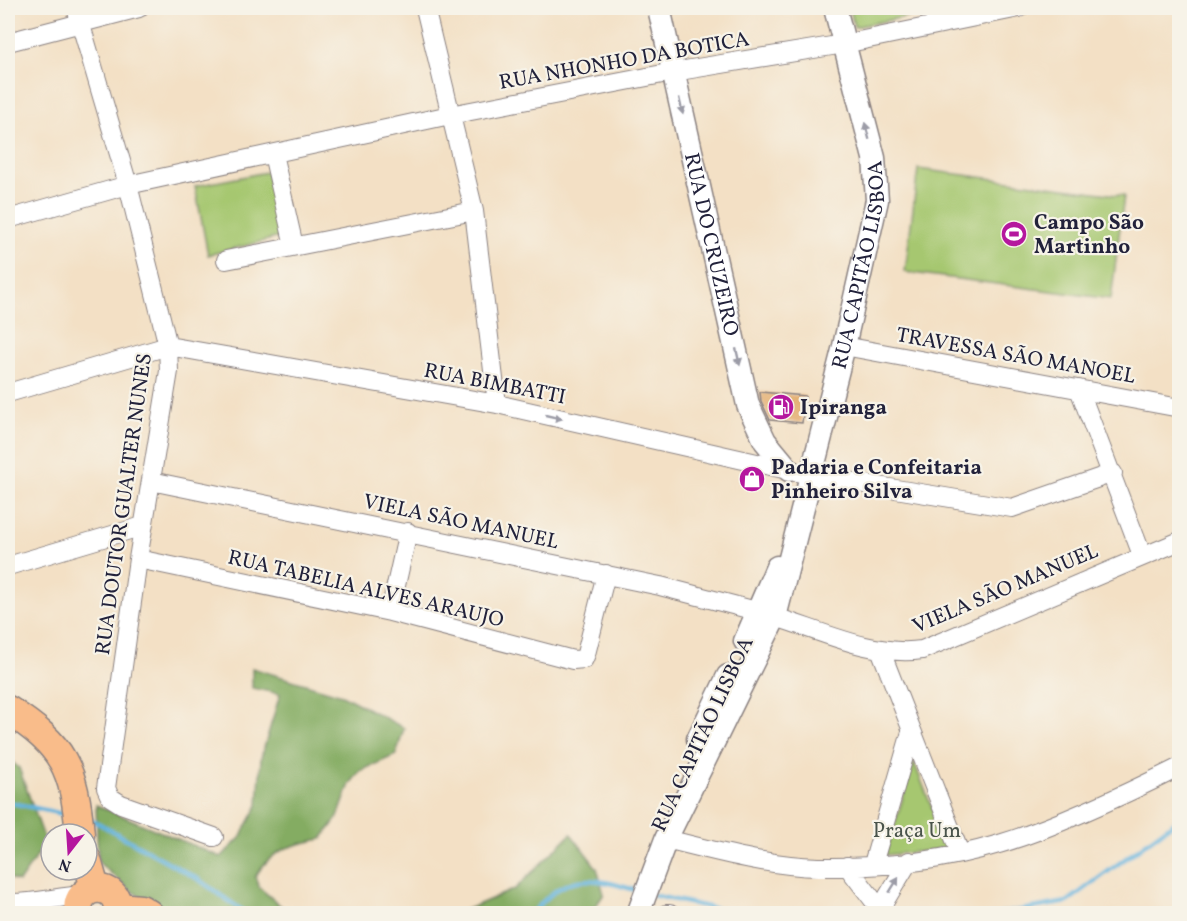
<svg xmlns="http://www.w3.org/2000/svg" width="1187" height="921" viewBox="0 0 1187 921" font-family="Vollkorn,serif">
  <style>
    .green { fill: #a6c770; stroke: #647456; stroke-width: 1.5 }
    .forest { fill: #84ac62; stroke: #53674e; stroke-width: 1.5 }
    .lines { fill: none; stroke-linecap: round; stroke-linejoin: round }
    .stream { stroke: #63b3dd; stroke-width: 4.5 }
    .building { fill: #e4b075 }
    .minor-casing { stroke: #8a8180; stroke-width: 20 }
    .tertiary-casing { stroke: #8a8180; stroke-width: 25 }
    .primary-casing { stroke: #8a8180; stroke-width: 31 }
    .minor { stroke: #fff; stroke-width: 18 }
    .tertiary { stroke: #fff; stroke-width: 22 }
    .primary { stroke: #f9bc8a; stroke-width: 28 }
    .oneway { fill: #9c9ca7 }
    .labels { text-anchor: middle; stroke-width: 4.5; stroke-linejoin: round; paint-order: stroke }
    .street-label { font-size: 21px; fill: #22223b; stroke: #f7f3e8 }
    .poi-label { font-size: 21px; font-weight: bold; fill: #22223b; stroke: #f7f3e8; text-anchor: start }
    .park-label { font-size: 21px; fill: #4a544b; stroke: #f7f3e8 }
  </style>
  <rect width="100%" height="100%" fill="#f7f3e8"/>
  <filter id="ink" filterUnits="userSpaceOnUse"><feTurbulence type="fractalNoise" baseFrequency=".0167" numOctaves="2"/><feDisplacementMap in="SourceGraphic" scale="12" xChannelSelector="R" yChannelSelector="G"/><feConvolveMatrix kernelMatrix="1 2 1 2 8 2 1 2 1" color-interpolation-filters="sRGB"/></filter>
  <filter id="wash" filterUnits="userSpaceOnUse"><feTurbulence type="fractalNoise" baseFrequency=".008" numOctaves="4" result="noise"/><feDisplacementMap in="SourceGraphic" scale="24" xChannelSelector="R" yChannelSelector="G"/><feGaussianBlur stdDeviation="1.35" result="paint"/><feColorMatrix in="noise" values="0 0 0 0 0 0 0 0 0 0 0 0 0 0 0 0 0 1.4 0 .05"/><feComposite in="paint" operator="in"/></filter>
  <g filter="url(#wash)">
    <rect width="100%" height="100%" fill="#f3e0c5"/>
    <!-- green -->
    <path class="green" d="M850 8H951L854 27Z
      M918 169 1124 196 1111 299 905 272Z
      M267 172 280 237 208 255 195 186Z
      M914 762 948 849 885 855Z"/>
    <!-- forest -->
    <path class="forest" d="M252 668 342 695 404 728 396 755 360 771 350 784 338 817 322 839C290 845 272 849 255 877L260 888 289 913H167L131 891 98 862 96 805 221 857 240 838 258 805 261 758 280 694 252 688Z
      M8 759 19 768 46 843 19 882 8 878Z
      M571 834 597 868 604 894 591 913H458L515 889Z"/>
    <g class="lines">
      <!-- stream -->
      <path class="stream" d="M8 802 67 815
        M87 820 98 823 198 879 247 914
        M652 895 740 914
        M532 914C567 871 590 876 638 891
        M999 914 1067 902 1180 818"/>
    </g>
    <g id="blocks">
      <!-- building -->
      <path class="building" d="M760 392 805 396 802 423 770 420 761 401Z"/>
    </g>
  </g>
  <g filter="url(#ink)">
    <use href="#blocks" fill-opacity="0" stroke="#8a8180" stroke-width="1.5"/>
    <g class="lines">
      <defs>
        <path id="minor" d="M76 8 128 185 168 346 169 371 138 559 106 788 110 797 121 804 214 837
          M425 8 474 211 497 404
          M8 42 139 8
          M273 154 294 246
          M8 219 128 185 450 115 673 72 844 44 1019 8
          M226 260 474 211
          M844 346 1180 408
          M1079 389 1142 555
          M8 393 168 346 497 404 810 475 1012 508 1113 473
          M151 481 660 586 760 612
          M138 559 390 612 573 660 584 659 586 654 606 574
          M8 566 143 526
          M390 612 408 532
          M775 617C821 631 873 657 922 650L1180 541
          M880 649 960 853
          M666 839C715 851 768 866 819 867 878 868 943 861 999 844 1057 827 1126 794 1180 767
          M873 864 911 732
          M847 866 880 909
          M8 903C33 904 56 897 82 895
          M666 914H670
          M879 914 880 909 909 861"/>
        <g id="tertiary">
          <path id="s1" d="M659 8 748 405 765 441 789 470"/>
          <path d="M745 641 777 567"/>
          <path d="M698 739 728 676"/>
          <path id="s2" d="M638 914 666 839 775 617 844 346 877 200 874 158 835 8"/>
        </g>
        <path id="primary" d="M8 710C64 746 74 768 80 834
          M87 860 95 888
          M118 907 141 909 149 914
          M79 914C72 881 124 880 117 914"/>
      </defs>
      <!-- minor casing -->
      <use href="#minor" class="minor-casing"/>
      <!-- tertiary casing -->
      <use href="#tertiary" class="tertiary-casing"/>
      <!-- primary casing -->
      <use href="#primary" class="primary-casing"/>
      <!-- minor -->
      <use href="#minor" class="minor"/>
      <!-- tertiary -->
      <use href="#tertiary" class="tertiary"/>
      <!-- primary -->
      <use href="#primary" class="primary"/>
    </g>
    <!-- one-way arrows -->
    <defs><path id="oneway-solid" d="M-6-.8H1V-3.2L6.5 0L1 3.2V.8H-6Z" transform="scale(1.5)"/></defs>
    <g class="oneway">
      <use href="#oneway-solid" transform="translate(681 106) rotate(77)"/>
      <use href="#oneway-solid" transform="translate(867 131) rotate(-105)"/>
      <use href="#oneway-solid" transform="translate(738 357) rotate(77)"/>
      <use href="#oneway-solid" transform="translate(554 417) rotate(13)"/>
      <use href="#oneway-solid" transform="translate(894 885) rotate(-58)"/>
    </g>
  </g>
  <!-- icons -->
  <defs>
    <symbol id="stadium-disc" viewBox="-11 -11 22 22"><circle r="9.5" fill="#b5179e" stroke="#f7f3e8"/><path d="M0-5a6.5 5 0 1 0 0 10a6.5 5 0 1 0 0-10ZM-3.5-1.8h7v3.6h-7Z" fill="#fff"/></symbol>
    <symbol id="fuel-disc" viewBox="-11 -11 22 22"><circle r="9.5" fill="#b5179e" stroke="#f7f3e8"/><path d="M-5.5-6h7V0h2V4h1.3V-2.5L3-4.5l.8-.8L6-3V5H2.5V1h-1V6h-7ZM-4.2-4.7v3.2H.2V-4.7Z" fill="#fff"/></symbol>
    <symbol id="shop-disc" viewBox="-11 -11 22 22"><circle r="9.5" fill="#b5179e" stroke="#f7f3e8"/><path d="M-5-2.5h2.3a2.7 3.5 0 0 1 5.4 0H5L5.5 6h-11ZM-1.5-2.5h3a1.5 2.3 0 0 0-3 0Z" fill="#fff"/></symbol>
  </defs>
  <g fill-rule="evenodd">
    <use href="#stadium-disc" x="999" y="219" width="30" height="30"/>
    <use href="#fuel-disc" x="766" y="392" width="30" height="30"/>
    <use href="#shop-disc" x="737" y="464" width="30" height="30"/>
  </g>
  <g class="labels">
    <!-- street labels -->
    <g class="street-label">
      <text transform="translate(624 60) rotate(-10)" y="7">RUA NHONHO DA BOTICA</text>
      <text dy="7" stroke="none"><textPath href="#s1" startOffset="242">RUA DO CRUZEIRO</textPath></text>
      <text dy="7" stroke="none"><textPath href="#s2" startOffset="690">RUA CAPITÃO LISBOA</textPath></text>
      <text transform="translate(1016 355) rotate(10)" y="7">TRAVESSA SÃO MANOEL</text>
      <text transform="translate(495 383) rotate(11)" y="7">RUA BIMBATTI</text>
      <text transform="translate(123 504) rotate(-82)" y="7">RUA DOUTOR GUALTER NUNES</text>
      <text transform="translate(461 521) rotate(12)" y="7">VIELA SÃO MANUEL</text>
      <text transform="translate(366 588) rotate(13)" y="7">RUA TABELIA ALVES ARAUJO</text>
      <text transform="translate(1005 588) rotate(-23)" y="7">VIELA SÃO MANUEL</text>
      <text transform="translate(702 734) rotate(-65)" y="7">RUA CAPITÃO LISBOA</text>
    </g>
    <!-- poi labels -->
    <g class="poi-label">
      <text x="1034" y="229">Campo São<tspan x="1034" dy="24">Martinho</tspan></text>
      <text x="800" y="414">Ipiranga</text>
      <text x="771" y="474">Padaria e Confeitaria<tspan x="771" dy="24">Pinheiro Silva</tspan></text>
    </g>
    <!-- park labels -->
    <g class="park-label">
      <text x="917" y="837">Praça Um</text>
    </g>
  </g>
  <!-- margin -->
  <rect width="1187" height="921" fill="none" stroke="#f7f3e8" stroke-width="30"/>
  <!-- north arrow -->
  <g transform="translate(69 852) rotate(197)"><circle r="28" fill="#f7f3e8" stroke="#a29fa3" stroke-width="1.5"/>
  <path d="M0-4.5L10 22L0 15L-10 22Z" fill="#b5179e"/>
  <text y="-9" font-size="16" font-weight="bold" text-anchor="middle" fill="#22223b">N</text>
  </g>
</svg>
